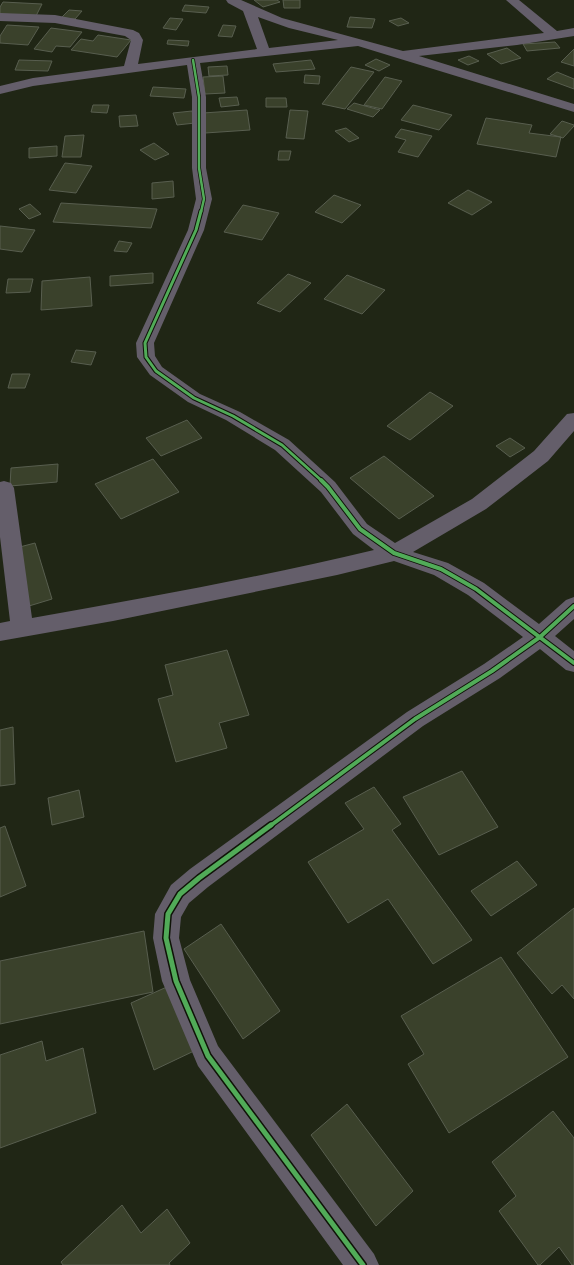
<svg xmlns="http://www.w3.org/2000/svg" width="574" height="1265" viewBox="0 0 574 1265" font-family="'DejaVu Sans',sans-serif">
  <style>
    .building { fill: #3a412b; stroke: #585e4f }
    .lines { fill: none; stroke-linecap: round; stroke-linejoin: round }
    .minor { fill: #645e6a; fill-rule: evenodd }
    .cycleway-far3-casing { stroke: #0f1307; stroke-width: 4 }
    .cycleway-far2-casing { stroke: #0f1307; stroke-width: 5 }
    .cycleway-far1-casing { stroke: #0f1307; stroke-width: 6 }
    .cycleway-casing { stroke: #0f1307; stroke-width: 8 }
    .cycleway-far3 { stroke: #51ab58; stroke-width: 2.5 }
    .cycleway-far2 { stroke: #51ab58; stroke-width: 3 }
    .cycleway-far1 { stroke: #51ab58; stroke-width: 4 }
    .cycleway { stroke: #51ab58; stroke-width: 5 }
  </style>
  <rect width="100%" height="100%" fill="#202615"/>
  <!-- building -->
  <path class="building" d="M254 0H277L280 2 263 7Z
    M283 0H300V8H284Z
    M3 2 42 4 36 16 0 14V7Z
    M185 5 209 7 206 13 182 11Z
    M69 10 82 11 75 19 61 18Z
    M350 17 375 19 372 28 347 27Z
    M170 18 183 19 176 30 163 28Z
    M401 18 409 23 398 26 389 21Z
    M7 25 39 27 28 45 0 43V36Z
    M223 25 236 26 232 37 218 36Z
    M51 28 82 32 70 47 56 46 52 52 34 49Z
    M98 35 131 40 117 57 71 50 81 39 93 41Z
    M168 40 189 41 188 46 167 44Z
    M555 42 560 48 527 51 523 44Z
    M507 48 521 58 501 64 487 54Z
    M574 49V66L561 62Z
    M469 56 479 61 468 65 458 60Z
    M376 59 390 65 379 71 365 65Z
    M19 60 52 61 48 71 15 70Z
    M311 60 315 69 276 72 273 64Z
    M227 66 228 75 209 76 208 67Z
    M351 67 374 72 345 109 322 104Z
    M557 72 574 79V89L547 79Z
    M305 75 320 76 319 84 304 83Z
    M223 76 225 93 205 94 203 77Z
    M385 77 402 81 382 109 364 105Z
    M153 87 186 89 184 98 150 96Z
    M237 97 239 105 221 107 219 98Z
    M266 98H286L287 107H266Z
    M354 103 380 110 373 117 347 109Z
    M93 105H109L107 113 91 112Z
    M413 105 452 115 439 130 401 120Z
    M247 110 250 130 205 133 203 113Z
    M290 110 308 111 304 139 286 138Z
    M192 111 195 123 177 125 173 113Z
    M136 115 138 126 120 127 119 116Z
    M486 118 532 125 529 133 561 137 556 157 477 144Z
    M562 121 574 125V126L563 138 550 134Z
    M346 128 359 138 349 142 335 131Z
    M401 129 432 136 418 157 398 152 406 140 395 137Z
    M84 135 81 157H62L65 136Z
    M154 143 169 154 155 160 140 150Z
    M57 146V156L29 158V148Z
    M279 151H291L289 160H278Z
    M65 163 92 166 76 193 49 190Z
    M173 181 174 197 152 199V183Z
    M468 190 492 202 472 215 448 203Z
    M334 195 361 205 342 223 315 212Z
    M61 203 157 209 151 228 53 222Z
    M30 204 41 214 29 219 19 209Z
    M243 205 279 213 262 240 224 232Z
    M0 226 35 230 22 252 0 249Z
    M119 241 132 243 127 252 114 251Z
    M153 273V283L110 286V276Z
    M288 274 311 283 280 312 257 303Z
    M347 275 385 290 362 314 324 299Z
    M90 277 92 306 41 310 42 281Z
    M8 279H33L30 292 6 293Z
    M76 350 96 352 91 365 71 362Z
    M12 374H30L25 388H8Z
    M430 392 453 406 410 440 387 426Z
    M187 420 202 438 161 456 146 438Z
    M510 438 525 448 510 457 496 446Z
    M384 456 434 496 399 519 350 478Z
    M153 459 179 492 121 519 95 484Z
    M58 464 57 482 10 486 11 468Z
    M35 543 52 599 29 606 12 549Z
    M227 650 249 715 219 723 227 748 176 762 158 699 173 695 165 665Z
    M13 727 15 784 0 786V730Z
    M462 771 498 827 439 855 403 797Z
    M374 787 401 824 392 830 472 940 433 964 388 899 348 923 308 862 364 829 345 803Z
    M79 790 84 817 52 825 48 798Z
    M5 826 26 886 0 897V828Z
    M517 861 537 885 491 916 471 891Z
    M574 908V999L562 985 552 994 517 953Z
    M221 924 280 1011 243 1039 184 949Z
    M144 931 153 992 0 1024V961Z
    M501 957 568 1057 449 1133 408 1064 424 1054 401 1016Z
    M169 986 194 1051 154 1070 131 1003Z
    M42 1041 46 1061 83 1048 96 1113 0 1148V1055Z
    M347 1104 413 1191 376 1226 311 1135Z
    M553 1111 574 1138V1265H572L559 1247 540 1265H538L499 1211 516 1196 492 1162Z
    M122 1205 141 1233 167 1209 190 1243 169 1263 170 1265H63L61 1262Z"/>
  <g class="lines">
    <!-- minor -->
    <path class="minor" d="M226 0H241L282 18 403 51 544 33 506 0H519L557 31 574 28V36L517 45 419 56 574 104V112L358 46 200 63 206 97V168L212 199 204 230 154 343 155 356 162 367 200 394 240 412 289 440 335 482 367 524 395 543 472 499 534 451 567 414 574 413V431L548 461 486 509 413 552 448 563 484 583 539 624 566 600 574 597V619L555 636 574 651V672L566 670 540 649 500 678 423 726 208 887 189 903 181 917 179 938 190 980 218 1046 374 1254 379 1265H343L198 1066 162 981 153 938 155 914 171 885 190 869 407 712 484 664 523 637 468 595 434 575 394 561 337 575 113 621 0 641V623L10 621 0 537V482L4 481 11 483 14 488 32 618C146 598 261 577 374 550L353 534 321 492 275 450 226 420 188 402 150 375 137 357 136 343 188 230 196 199 192 168V97L187 65 33 86 0 94V86L33 78 124 66 131 40 125 36 55 23 0 21V13L55 15 133 30 139 33 143 40 138 64 257 49 243 11 228 3ZM258 17 289 28 338 40 269 48Z"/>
    <defs>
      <path id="cycleway-far3" d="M193 60 199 97V168L204 199 201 212"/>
      <path id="cycleway-far2" d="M201 211 196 230 145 343 146 357 156 371 194 398 233 416 282 445 322 481"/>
      <path id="cycleway-far1" d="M321 480 328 487 360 529 394 553 441 569 476 589 574 663
        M270 826 415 719 492 671 540 637 574 606"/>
      <path id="cycleway" d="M271 825 199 878 180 894 168 914 166 938 176 981 208 1056 363 1265"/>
    </defs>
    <!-- cycleway-far3 casing -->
    <use href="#cycleway-far3" class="cycleway-far3-casing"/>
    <!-- cycleway-far2 casing -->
    <use href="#cycleway-far2" class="cycleway-far2-casing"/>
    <!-- cycleway-far1 casing -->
    <use href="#cycleway-far1" class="cycleway-far1-casing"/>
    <!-- cycleway casing -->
    <use href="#cycleway" class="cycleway-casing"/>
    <!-- cycleway-far3 -->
    <use href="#cycleway-far3" class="cycleway-far3"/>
    <!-- cycleway-far2 -->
    <use href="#cycleway-far2" class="cycleway-far2"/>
    <!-- cycleway-far1 -->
    <use href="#cycleway-far1" class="cycleway-far1"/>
    <!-- cycleway -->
    <use href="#cycleway" class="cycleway"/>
  </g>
</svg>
